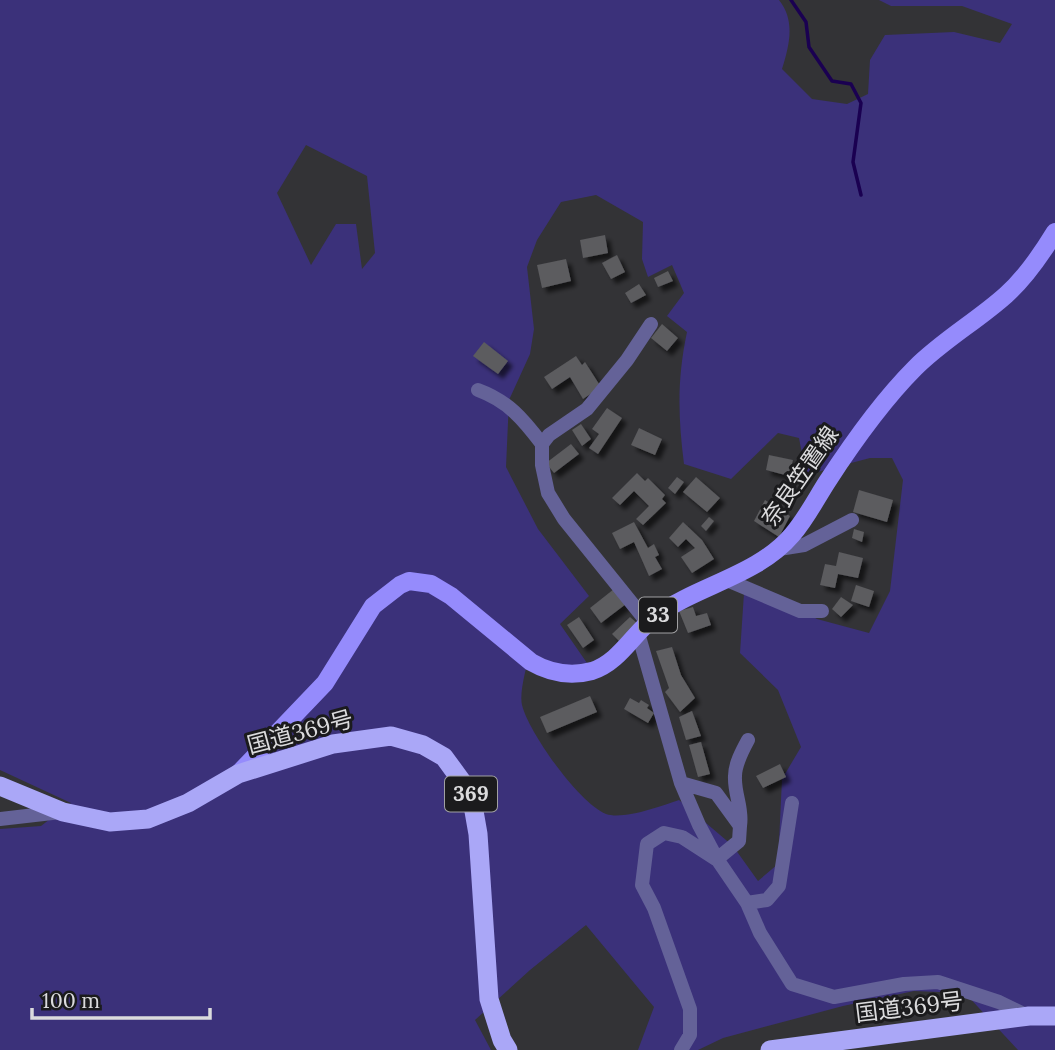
<svg xmlns="http://www.w3.org/2000/svg" width="1055" height="1050" viewBox="0 0 1055 1050" font-family="Lora,'Noto Sans JP',serif">
  <style>
    .green { fill: #3b317a; fill-rule: evenodd }
    .lines { fill: none; stroke-linecap: round; stroke-linejoin: round }
    .stream { stroke: #1a0051; stroke-width: 3.5 }
    .building { fill: #5b5b5e; filter: url(#shadow) }
    .minor { stroke: #646298; stroke-width: 14 }
    .major { stroke: #958bfc; stroke-width: 18 }
    .highway { stroke: #aaa7f7; stroke-width: 19 }
    .labels { text-anchor: middle; stroke-width: 6; stroke-linejoin: round; paint-order: stroke }
    .shield { fill: #1b1b1d; stroke: #a1a1a3; stroke-width: 2 }
    .shield-label { font-size: 21px; font-weight: bold; fill: #dbdbdd }
    .street-label { font-size: 23px; fill: #dbdbdd; stroke: #1b1b1d }
  </style>
  <defs>
    <filter id="shadow"><feDropShadow dx="5" dy="5" stdDeviation="2" flood-color="#0009"/></filter>
  </defs>
  <rect width="100%" height="100%" fill="#333336"/>
  <!-- green -->
  <path class="green" d="M0 0H779C796 21 789 46 782 69L812 99 847 104 868 94 870 60 885 35 954 32 1000 43 1012 24 962 6H891L879 0H1055V1050H1018L965 993 914 991 843 1006 723 1038 698 1050H638L654 1007 586 925 530 970 475 1020 491 1050H0V829L41 826 71 803 0 770ZM306 145 367 176 375 253 362 269 356 224H336L311 265 277 193ZM596 195 643 222 642 259 648 277 672 265 684 293 667 316 687 332C677 379 678 417 684 464L731 479 778 433 799 438 806 475 870 458H892L903 480 890 591 869 633 817 619 770 594 744 593 740 653 778 690 801 747 782 779 778 864 758 881 733 846 679 800C662 806 623 820 606 814 579 803 529 733 522 705 519 692 527 665 530 652L562 667 587 663 560 624 589 596 538 529 506 467 509 400 530 354 534 329 527 267 537 240 561 202Z"/>
  <g class="lines">
    <!-- stream -->
    <path class="stream" d="M791 0 806 22 809 47 832 81 851 84 861 103 853 162 861 195"/>
  </g>
  <!-- building -->
  <path class="building" d="M605 235 608 253 583 258 580 240Z
    M617 255 625 272 611 279 602 263Z
    M566 259 571 281 542 288 537 265Z
    M668 271 673 281 658 287 654 278Z
    M639 284 646 295 631 303 625 293Z
    M662 324 678 338 667 351 651 338Z
    M484 342 508 361 498 374 473 356Z
    M576 356 582 365 585 362 601 387 583 399 570 377 552 389 544 377Z
    M607 408 622 418 598 454 589 448 599 434 592 429Z
    M581 424 591 439 582 446 572 430Z
    M639 428 662 439 655 455 631 445Z
    M571 444 579 454 554 473 546 463Z
    M769 455 793 460 789 476 766 470Z
    M637 473 645 481 648 478 665 495 662 499 666 503 643 525 636 519 649 506 634 491 620 505 612 498Z
    M677 477 684 482 675 494 668 488Z
    M696 477 720 498 707 512 683 492Z
    M859 490 893 500 887 522 853 512Z
    M765 500 790 516 779 537 754 521Z
    M709 517 714 521 706 531 701 526Z
    M634 522 648 548 654 544 659 555 655 557 662 569 649 576 634 542 620 549 612 533Z
    M683 522 702 540 714 559 692 573 681 557 695 548 686 539 678 547 669 538Z
    M854 529 864 532 862 542 852 538Z
    M839 552 863 558 858 578 838 574 835 588 820 585 825 564 836 566Z
    M856 585 874 591 869 607 851 601Z
    M614 589 626 604 601 623 590 608Z
    M841 597 853 605 841 617 832 609Z
    M693 607 696 616 707 613 711 625 688 633 679 611Z
    M579 617 594 640 583 648 567 625Z
    M630 617 637 623 619 641 612 634Z
    M672 647 681 675 695 698 680 712 665 692 669 688 656 651Z
    M590 696 597 712 547 733 540 717Z
    M630 698 639 703 641 700 649 705 647 708 654 713 648 723 624 709Z
    M692 711 701 736 686 740 679 717Z
    M701 742 710 774 698 777 689 745Z
    M780 764 786 777 763 788 756 776Z"/>
  <g class="lines">
    <!-- minor -->
    <path class="minor" d="M478 390C508 401 523 419 542 444
      M779 549 804 545 852 520
      M727 580 800 611H822
      M647 622 564 519 548 493 542 465V444L549 435 587 409 627 360 651 324
      M638 633 681 783 699 825 717 859 747 903 760 933 792 984 834 997 904 984 938 982 999 1002 1028 1016
      M681 783 716 793 740 826 739 841 717 859
      M0 819 61 812
      M740 826C743 808 734 794 735 776 735 764 742 751 748 740
      M747 903 767 900 779 886 792 803
      M681 1050 690 1035V1009L654 908 642 885 647 844 664 833 682 837 716 859"/>
    <!-- major -->
    <path class="major" d="M238 774 325 683 373 606 400 585 409 581 431 584 451 596 531 662C550 673 570 677 592 671 620 662 633 633 656 616 698 585 757 576 792 535 806 519 816 499 827 482 853 442 881 402 915 368 943 340 977 321 1006 295 1026 277 1041 255 1055 232"/>
    <!-- highway -->
    <path class="highway" d="M0 786 63 812 110 822 148 819 188 803 238 774 333 744 391 736 423 745 444 757 471 794 478 834 489 999 502 1040 508 1050
      M770 1050 1029 1016H1055"/>
  </g>
  <g class="labels">
    <!-- shield labels -->
    <g class="shield">
      <rect x="639" y="597.5" width="38" height="35" rx="5"/>
      <rect x="445" y="776.5" width="52" height="35" rx="5"/>
    </g>
    <g class="shield-label">
      <text x="658" y="622">33</text>
      <text x="471" y="801">369</text>
    </g>
    <!-- street labels -->
    <g class="street-label">
      <text transform="translate(800 476) rotate(-55)" y="8">奈良笠置線</text>
      <text transform="translate(300 732) rotate(-15)" y="8">国道369号</text>
      <text transform="translate(909 1007) rotate(-7)" y="8">国道369号</text>
    </g>
  </g>
  <!-- scale -->
  <path d="M32 1008v10h178v-10" fill="none" stroke="#dbdbdd" stroke-width="3.5"/>
  <text x="42" y="1008" font-size="21" fill="#dbdbdd" stroke="#1b1b1d" stroke-width="5" paint-order="stroke">100 m</text>
</svg>
